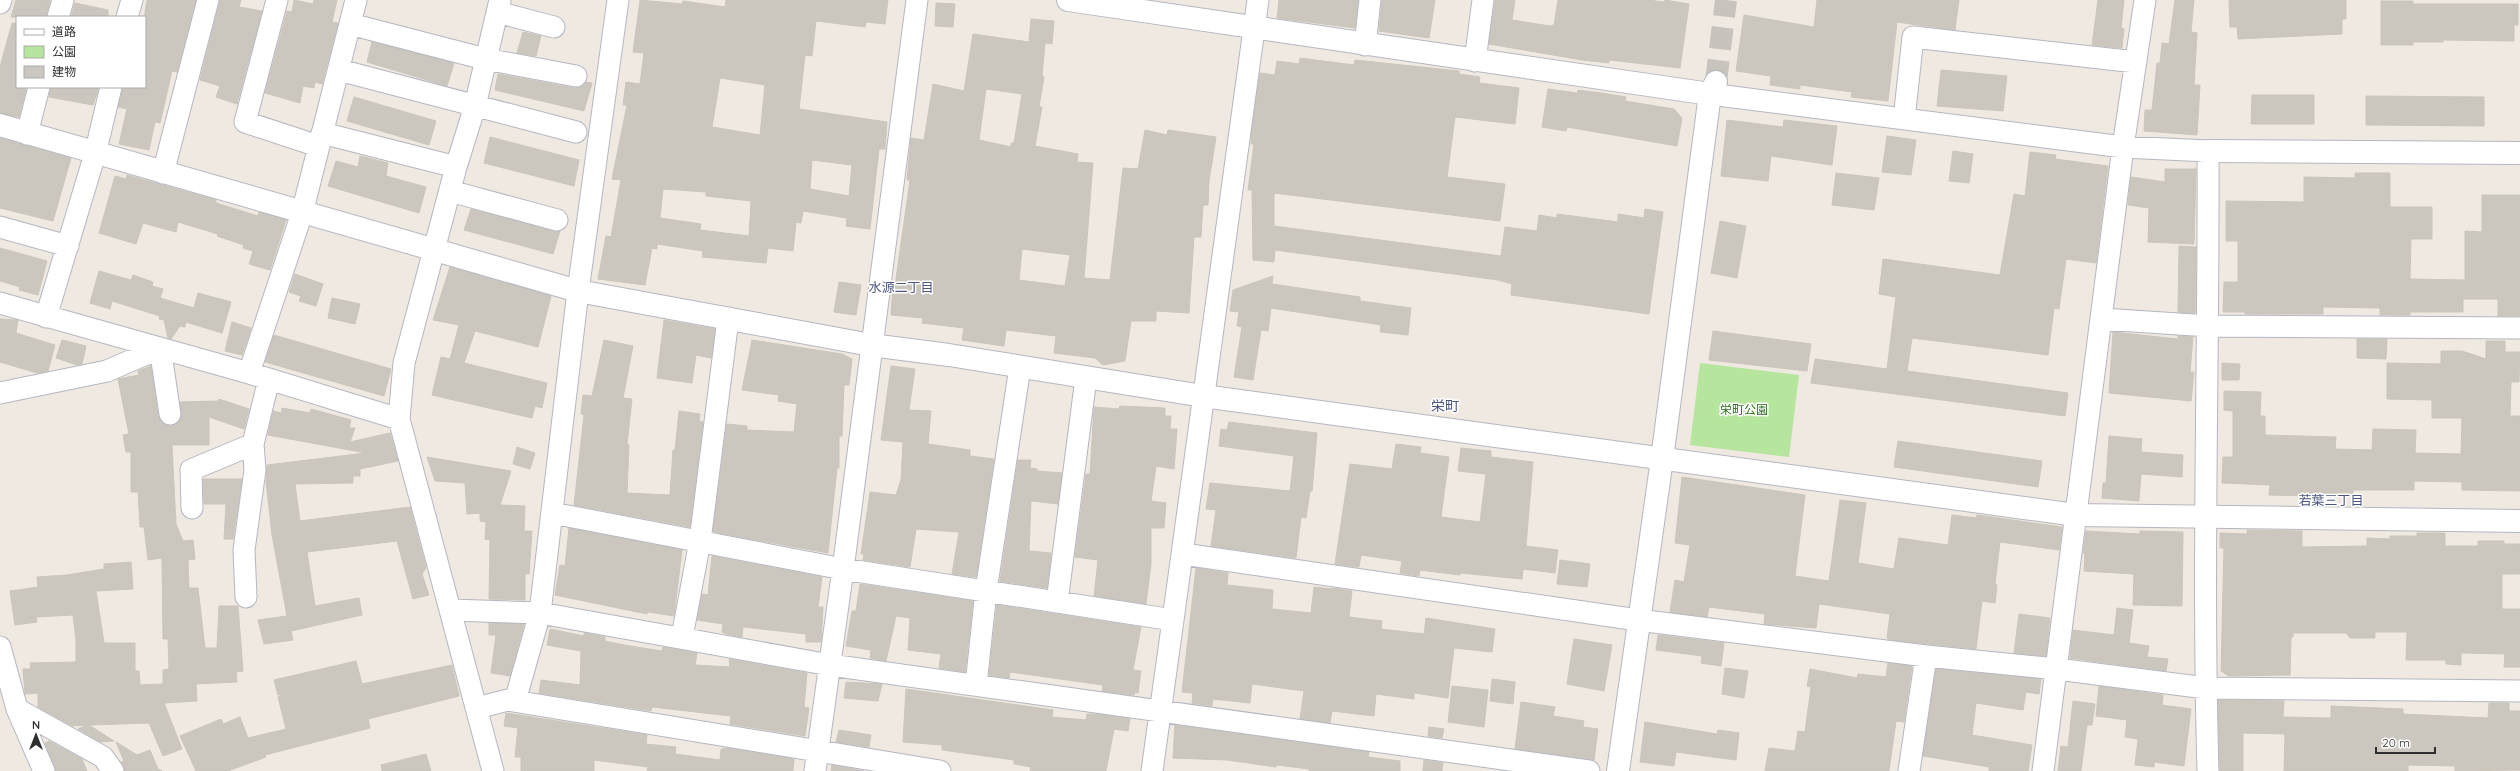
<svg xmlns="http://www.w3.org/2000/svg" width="2520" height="771" viewBox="0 0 2520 771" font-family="Quicksand,'Noto Sans JP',sans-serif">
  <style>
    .green { fill: #b6e59e }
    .building { fill: #cbc7bf; stroke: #cbc5ba; fill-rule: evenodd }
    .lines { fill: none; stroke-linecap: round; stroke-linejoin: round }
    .tertiary-tunnel { stroke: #c8c4bd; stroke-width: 22; stroke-dasharray: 22 11; stroke-linecap: butt }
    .minor-casing { stroke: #b4b7c1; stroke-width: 23 }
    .tertiary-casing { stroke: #b4b7c1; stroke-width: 24 }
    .minor { stroke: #fff; stroke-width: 21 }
    .tertiary { stroke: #fff; stroke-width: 22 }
    .labels { text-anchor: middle; stroke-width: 3; stroke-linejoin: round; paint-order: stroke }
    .park-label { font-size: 12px; fill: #2c6e1b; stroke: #fff }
    .neighbourhood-label { font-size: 13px; fill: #4d5680; stroke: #fff }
    .quarter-label { font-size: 14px; fill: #4d5680; stroke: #fff }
  </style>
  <rect width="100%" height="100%" fill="#efe9e1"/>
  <!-- green -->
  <path class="green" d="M1700 363 1799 375 1789 457 1690 445Z"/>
  <!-- building -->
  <path class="building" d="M16 0H50L46 17H11Z
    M147 0H196L177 72 172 71 160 123 155 122 149 150 119 144 127 109 118 107 123 87H145V12Z
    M220 0H241L239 7 262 11 237 104 216 97 220 86 200 80Z
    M294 0 313 4 314 0H337L332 22 338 23 322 84 315 82 314 88 303 86 300 103 265 93 287 11 292 12Z
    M640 0 682 4 683 1 725 7 726 0H888L885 24 866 22 865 27 816 21 812 56 805 55 799 109 887 122 885 149H879L870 229 846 226 847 218 803 211 801 223 796 222 793 251 768 248 766 263 702 257 703 251 657 244V249L652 248 645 285 598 279 606 236 611 237 621 180 612 179 627 105H623L626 82 640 84 644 53 633 52ZM720 78 765 85 760 135 712 127ZM812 160 852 165 849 196 810 189ZM663 189 706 192V196L751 201 749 236 700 230 701 224 660 218Z
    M1279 0H1358L1355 28 1277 18Z
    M1382 0H1435L1429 38 1379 31Z
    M1495 0H1515L1512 20 1550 26 1554 25 1558 0H1648L1664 2 1665 0 1689 4 1680 68 1609 60V63L1582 60 1489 44Z
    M1817 0H1959L1955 30 1897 22 1888 101 1851 97 1852 92 1800 85V89L1770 85 1771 76 1736 71 1744 15 1814 27Z
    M2098 0H2124L2121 28 2124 29 2122 48 2092 45Z
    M2175 0H2194L2191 32 2197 33 2194 85H2200L2197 135 2144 131 2145 110H2152L2157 63H2160L2162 43 2169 44Z
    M2229 0H2346V19H2342V34L2238 39 2237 27H2230Z
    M2381 1H2413V4H2518V25H2514V41L2443 40V42H2413V45H2381Z
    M75 3 108 10V17H71Z
    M936 3 955 4 953 27 935 26Z
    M1031 19 1054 21 1052 44 1045 43 1042 76 1044 77 1039 107H1042L1035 146 1078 154 1077 162 1093 163 1084 278 1110 280 1123 168 1138 169 1145 130 1167 135 1168 130 1216 137 1209 181 1208 205H1203L1201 237H1194L1189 313 1156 311V321H1131L1125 361 1103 365 1095 358 1054 353 1056 336 1006 330 1004 346 962 340 964 328 922 323 923 318 891 315 893 286H895L910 180H907L911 138 924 140 933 84 964 91 973 34 1029 42ZM986 89 1022 94 1014 143H1011V147L979 140ZM1022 249 1070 255 1065 286 1019 280Z
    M12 23 17 24V87L26 89 19 117 0 113V67Z
    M523 32 541 36 536 56 517 53Z
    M372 42 454 63 447 86 367 62Z
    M1300 58 1354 65 1355 60 1459 71V74L1480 77 1479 83 1519 88 1515 124 1455 117 1447 177 1505 184 1500 221 1274 193V226L1501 256 1505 227 1537 231 1539 215 1557 218V214L1618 222V214L1644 218 1645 209 1663 212 1649 314 1511 295 1512 284 1498 280 1275 250 1274 262 1253 260 1252 190H1248L1254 144H1251L1252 128 1260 73 1275 75 1277 61 1299 64Z
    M1941 70 2007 76 2003 111 1937 106Z
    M498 74 574 88 580 87 586 82 592 83 584 111 495 90Z
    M51 87H99L93 105 49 97Z
    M1548 89 1577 93 1578 90 1601 93 1626 97 1625 101 1674 109 1682 118 1677 146 1567 127 1566 131 1542 127Z
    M2252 95H2314V124H2251Z
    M2366 96 2484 97V126L2366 125Z
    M354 97 436 121 429 145 347 121Z
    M1727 120 1783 127 1784 120 1837 126 1832 165 1771 156 1768 181 1721 176Z
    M1887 136 1916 140 1911 175 1882 172Z
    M490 137 579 160 574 186 484 163Z
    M0 138 71 158 53 221 0 208Z
    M1953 151 1973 154 1969 183 1949 181Z
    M2030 152 2056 155 2055 159 2108 166 2096 263 2066 259 2059 309 2054 308 2048 355 1912 338 1907 371 2068 393 2065 416 1811 383 1815 359 1887 369 1896 297 1879 294 1883 259 2000 275 2014 194 2025 196Z
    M360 156 388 163 386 176 426 187 419 213 328 186 336 161 358 167Z
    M2165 169H2196L2194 244 2148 242 2149 208 2128 205 2131 177 2165 182Z
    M1836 173 1879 178 1874 210 1832 205Z
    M2355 173H2390V207H2432V239H2411L2410 279 2465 280V231L2482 232V195H2520V316H2498V299H2463V312H2410V315H2380V308L2323 307V314H2245V312H2223L2224 282H2238V241H2226V201L2304 202V177L2355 178Z
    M127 175 216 200V203L258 216 259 212 286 220 270 270 249 264 253 251 243 248 244 245 217 236 218 234 178 222 176 232 143 223 136 244 99 233 115 176 126 179Z
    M471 209 560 231 553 254 464 230Z
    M1720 221 1746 226 1737 278 1711 273Z
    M2179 246 2196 247 2195 313 2178 312Z
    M0 248 47 261 38 295 19 290 20 287 0 281Z
    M450 267 551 296 538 347 475 331 464 363 547 383 542 408 535 406 532 418 432 395 441 357 450 359 459 325 433 320Z
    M99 271 131 280 133 275 153 282 152 286 163 289 160 298 194 308 198 293 231 302 222 333 186 322 185 327 180 326 171 339 168 338 164 320 159 319 160 316 112 301 110 309 90 303Z
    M295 274 323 284 316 306 299 301 301 296 289 292Z
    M1273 276 1272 284 1360 297V301L1411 308 1408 335 1380 332 1381 325 1271 308 1268 331 1261 330 1253 380 1234 377 1242 327 1237 326 1239 312 1230 311 1233 290Z
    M839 282 861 285 856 315 834 312Z
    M332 298 360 304 355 324 328 318Z
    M0 319 18 320 16 333 55 345 48 371 37 373 0 362Z
    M664 320 715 329 711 358 696 355 692 383 657 378Z
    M232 322 251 328 242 355 225 351Z
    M1713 331 1811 344 1807 371 1709 360Z
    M2113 332 2178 339V336L2193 337 2190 372H2194L2191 401 2109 393Z
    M274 335 391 369 384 396 265 362Z
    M2357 339H2387L2386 359 2357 358Z
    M62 340 86 346 82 364 77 365 56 358Z
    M604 340 633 346 623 398 632 399 627 444 629 445 627 493 670 495 673 450H675L679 411 700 414 699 421 703 422 690 527 574 505 584 415 581 414 583 395 592 396Z
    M752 340 842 354 852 359 849 385H844L842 436H839V468H837L828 553 713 532 727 424 747 426V430L794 432 797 404 778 401 779 395 742 390Z
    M2486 341H2505V352H2520L2519 382H2511L2510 416H2520V491L2462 490V482L2414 481V490H2353V497L2269 495 2270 485 2222 483 2223 457H2233V411L2224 410V391L2261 392 2260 416H2265V435L2336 437 2335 449 2372 450 2373 429 2416 430 2415 453 2461 454 2462 418H2432V400L2387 399V363L2441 364V351H2462L2486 359Z
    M2222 363 2240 364 2239 380H2222Z
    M151 366 158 416 165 425 172 426 181 419 180 402 219 401V399L249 409 244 429 209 417V445H172L176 524 183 541 193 540 195 559 188 560 189 588H198L205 648H217L219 606H238L243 671 236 672 237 682 196 684 197 701 164 703 182 749 163 756 149 723 89 725 114 741 100 742 78 729 87 725 72 726 38 707V693L25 694 23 669H31L30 663 76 662V640L73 615 36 617 37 622 15 625 10 591 38 587 37 577 67 575 104 569V564L131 562 133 589 96 591 104 643H135V671H139L140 685 163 684V670L169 669 168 639H163L162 558 148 560 144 527H140L138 492H131V452H126L123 435 129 434 118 379 139 375 138 371Z
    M891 366 915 369 909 410 931 411 928 444 970 450V456L994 459 976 577 952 574 959 532 916 529 910 567 863 560 864 554H861L870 492 896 495 901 480 903 442 881 440Z
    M1120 406 1165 408V416H1171L1170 429H1177L1174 469 1156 466 1151 501 1166 503 1164 528H1151V564L1146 604 1094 596 1098 560 1075 557 1086 474H1090L1094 407 1119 409Z
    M282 408 310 413 311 409 351 420 349 428H355L350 442 390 433 398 461 360 469V476H353V483L295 484 300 521 410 507 426 568 422 574 429 595 413 599 397 541 307 552 315 606 359 598 362 615 291 631 293 640 264 644 258 620 287 616 272 535 266 481 267 465 366 453 268 435 273 411 282 413Z
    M1229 422 1317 433 1312 491H1310L1306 518 1301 517 1296 558 1211 546 1216 510 1206 509 1210 483 1290 491 1294 456 1219 446 1221 429 1227 430Z
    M2109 436 2142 439 2141 452 2183 455 2182 477 2141 474 2139 501 2102 498 2103 483H2106Z
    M1898 441 2042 461 2038 487 1894 467Z
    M1396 444 1421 447 1420 453 1449 457 1441 517 1480 522 1486 474 1458 471 1461 448 1491 451V457L1533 462 1526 546 1558 550 1555 573 1523 569 1522 579 1460 573V575L1420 570 1419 576 1400 573 1402 561 1361 555 1359 567 1335 564 1350 464 1392 469Z
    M517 447 535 453 530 469 513 464Z
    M427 457 511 471 500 505 525 506 524 531H532L529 574H525V600L489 599 490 540 485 539 486 522 480 521V513L467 514 465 483 435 481Z
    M1018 460H1031L1030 468 1037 469V471L1062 473 1058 504 1031 501 1029 551 1051 553 1047 588 1000 581Z
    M1682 477 1805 495 1795 576 1829 581 1840 500 1866 503 1858 563 1894 569 1899 538 1948 545 1952 515 1976 518 1977 515 2062 527 2059 550 2000 542 1995 584 1997 585 1995 603 1982 601 1976 649 1891 640 1887 638 1890 614 1819 604 1816 628 1764 624 1765 614 1709 607 1707 617 1670 612 1675 580 1684 582 1690 545 1675 543Z
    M203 479H242L233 539H224L226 504H204Z
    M569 528 682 550 674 616 648 612 647 614 555 595 560 565 565 566Z
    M2247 530 2302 531V547L2367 546V538L2390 539V536H2417V533H2445V546H2478V541H2504V544H2520V574H2502V609H2520V667H2504L2505 654 2461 653V665L2446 664V660H2406L2407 632H2375V638H2350L2346 633H2293V637H2291L2290 675 2229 676 2221 671 2224 548H2220V533L2247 534Z
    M2086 531 2140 534V531L2183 532 2182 606 2133 605 2134 574 2084 571 2085 554 2083 553Z
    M712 556 822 577 818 607H823L821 642H806V634L743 627 742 637 727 634 722 632 723 624 697 620 702 594 708 595Z
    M1560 560 1590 564 1587 587 1557 584Z
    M1196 568 1228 573 1227 585 1273 590 1272 609 1311 613 1314 587 1332 589V588L1352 591 1349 617 1382 621 1381 629 1424 634 1426 618 1495 629 1492 652 1454 648 1448 698 1414 693V699L1376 694 1374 716 1332 711 1330 723 1300 719 1304 691 1252 684 1250 703 1213 699 1212 706 1192 703 1193 693 1182 692Z
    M860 584 973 601 965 672 939 668 941 654 908 650 910 618 896 616 886 661 870 658 871 650 846 646 852 611H856Z
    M997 605 1141 627 1133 670 1141 671 1138 693 1135 692 1134 695 1102 691 1103 685 1010 672 1009 678 989 675Z
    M2117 608 2133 610 2129 643 2149 646 2147 657 2168 659 2166 671 2070 658 2073 630 2114 635Z
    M2019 614 2050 618 2046 656 2014 653Z
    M489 623 524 624 510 676 491 673 496 635H489Z
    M550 629 584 636V633L605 637V641L624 645 662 651 663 647 697 653 695 665 730 667 729 659 807 673 804 707 809 708 805 736 730 724 731 716 652 707 651 711 539 693 541 680 580 685 581 651 547 645Z
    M1658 635 1724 643 1721 666 1701 663 1702 656 1656 650Z
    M1574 639 1612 645 1604 691 1567 684Z
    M356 661 362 684 452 665 459 696 368 719 370 728 265 755 266 757 228 771H196L180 736 221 719 223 724 240 717 248 738 286 729 278 697 283 695H278L274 680Z
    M1888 663 1912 666 1904 722 1896 721 1889 771H1765L1769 748 1795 751 1798 731 1805 732 1811 687 1807 686 1810 669 1857 678 1858 674 1886 677Z
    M1725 668 1748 671 1744 698 1722 694Z
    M1936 669 2041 679 2039 694 2026 692 2023 710 1976 703 1972 735 2032 745 2028 771H1989V767L1923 756Z
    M1492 679 1515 682 1513 704 1490 701Z
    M846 682 882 684 878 701 844 698Z
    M1452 686 1488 690 1484 727 1448 722Z
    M2099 686 2163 695 2162 705 2191 709 2184 766 2154 762V767L2135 765 2138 739 2125 737 2127 720 2096 716Z
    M906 689 1053 710 1052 717 1086 720 1087 714H1098L1130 719 1128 731 1114 729 1106 771H1030L1031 767 1014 764V760L942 750V745L903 742Z
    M2218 700 2284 701 2283 717 2331 718V706L2403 709V714L2488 718 2489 703H2509V711H2520V770L2455 771V766L2408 765V771H2284L2285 734 2243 733V771H2220Z
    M2073 701 2095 704 2092 725H2087L2081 771H2058L2061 746 2068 747Z
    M1521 702 1555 707 1553 716 1584 721 1583 727 1598 729 1594 760 1515 749Z
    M506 713 647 735 646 744 676 747 675 754 720 760 721 749 727 748 794 759 793 771H647L648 767 594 760V771H521V757H515L518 728 504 726Z
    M1645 722 1717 734 1718 730 1739 733 1736 760 1676 752 1674 766 1640 762Z
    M1175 725 1369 752 1368 757 1400 761V771H1309V769L1277 765 1276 767 1227 760 1173 758Z
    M1429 727 1444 729 1442 738 1428 736Z
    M839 730 871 735 869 747 836 742Z
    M49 741 82 759 87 771H56L45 743Z
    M116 742 137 755 150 750 158 769 162 771H125L121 762 124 761Z
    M426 754 431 771H382L381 765Z
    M1424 760 1443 763 1442 771H1423Z
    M832 765 864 771H831Z"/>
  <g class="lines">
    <!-- tertiary-tunnel -->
    <path class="tertiary-tunnel" d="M1716 82 1726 0"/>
    <defs>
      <path id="minor" d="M277 0 245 122 318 146
        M0 3 1 0
        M497 12 554 27
        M58 17 63 0
        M127 17 132 0
        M350 24 485 59 576 76
        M1365 45 1370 0
        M1475 61 1483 0
        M339 70 576 132
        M1710 94 2123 147 2208 151C2209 358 2202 564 2208 771
        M1904 119 1913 37 2136 62
        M322 133 456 167
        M27 134 39 87
        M163 173 208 0
        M450 191 557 220
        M0 227 68 246
        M0 303 249 373 399 419
        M46 317 95 154 111 87
        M2102 319 2209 326 2520 328
        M249 373 302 213 356 0
        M0 393 107 371 160 348 170 414
        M192 508 191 470 253 444 269 379
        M552 513 843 569 1173 620 1258 0
        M1183 554 1638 620 1926 656 2057 669 2206 688 2520 691
        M246 597 244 550 255 470 253 444
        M1057 602 1086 378
        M451 610 540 613 830 665 1589 771
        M682 637 700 541 728 319
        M0 647 17 709 44 771
        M976 685 986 591 1020 367
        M515 701 540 613 578 291 618 0
        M477 708 508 700 940 771
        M17 709 103 757 113 771
        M493 771 399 419 404 363 456 167 475 106 500 0
        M815 771 843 569 917 0
        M1152 771 1173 620
        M1909 771 1926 656
        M2043 771 2123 147 2145 0"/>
      <path id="tertiary" d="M1068 0 1710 94
        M0 125 578 291 871 345 949 355 1203 396 2076 515 2520 521
        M2208 151 2520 153
        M1618 771 1662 459 1710 94 1716 82"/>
    </defs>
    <!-- minor casing -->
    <use href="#minor" class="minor-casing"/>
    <!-- tertiary casing -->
    <use href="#tertiary" class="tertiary-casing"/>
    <!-- minor -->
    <use href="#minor" class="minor"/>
    <!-- tertiary -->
    <use href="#tertiary" class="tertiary"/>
  </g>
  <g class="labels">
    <!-- park labels -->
    <g class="park-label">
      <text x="1744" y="414">栄町公園</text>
    </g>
    <!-- neighbourhood labels -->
    <g class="neighbourhood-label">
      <text x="901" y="292">水源二丁目</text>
      <text x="2331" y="505">若葉三丁目</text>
    </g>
    <!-- quarter labels -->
    <g class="quarter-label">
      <text x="1445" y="411">栄町</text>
    </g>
  </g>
  <!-- legend -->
  <rect x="16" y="16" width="130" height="72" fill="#ffffff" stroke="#ababab"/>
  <rect x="24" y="29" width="20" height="6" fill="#ffffff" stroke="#ababab"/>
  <text x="52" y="36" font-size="12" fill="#2e2e2e">道路</text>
  <rect x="24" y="46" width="20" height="12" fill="#b6e59e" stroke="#ababab"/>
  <text x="52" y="56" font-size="12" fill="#2e2e2e">公園</text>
  <rect x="24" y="66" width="20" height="12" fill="#cbc7bf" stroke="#ababab"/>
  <text x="52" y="76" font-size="12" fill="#2e2e2e">建物</text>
  <!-- north arrow -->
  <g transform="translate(36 735)" stroke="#ffffff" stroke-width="3" paint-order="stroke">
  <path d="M0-3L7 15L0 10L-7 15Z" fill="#2e2e2e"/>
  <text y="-6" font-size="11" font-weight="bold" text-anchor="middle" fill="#2e2e2e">N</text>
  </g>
  <!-- scale -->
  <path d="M2376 747v6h59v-6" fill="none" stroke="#2e2e2e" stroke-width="2"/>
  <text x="2382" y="747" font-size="12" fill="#2e2e2e" stroke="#ffffff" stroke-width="3" paint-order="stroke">20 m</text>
</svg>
